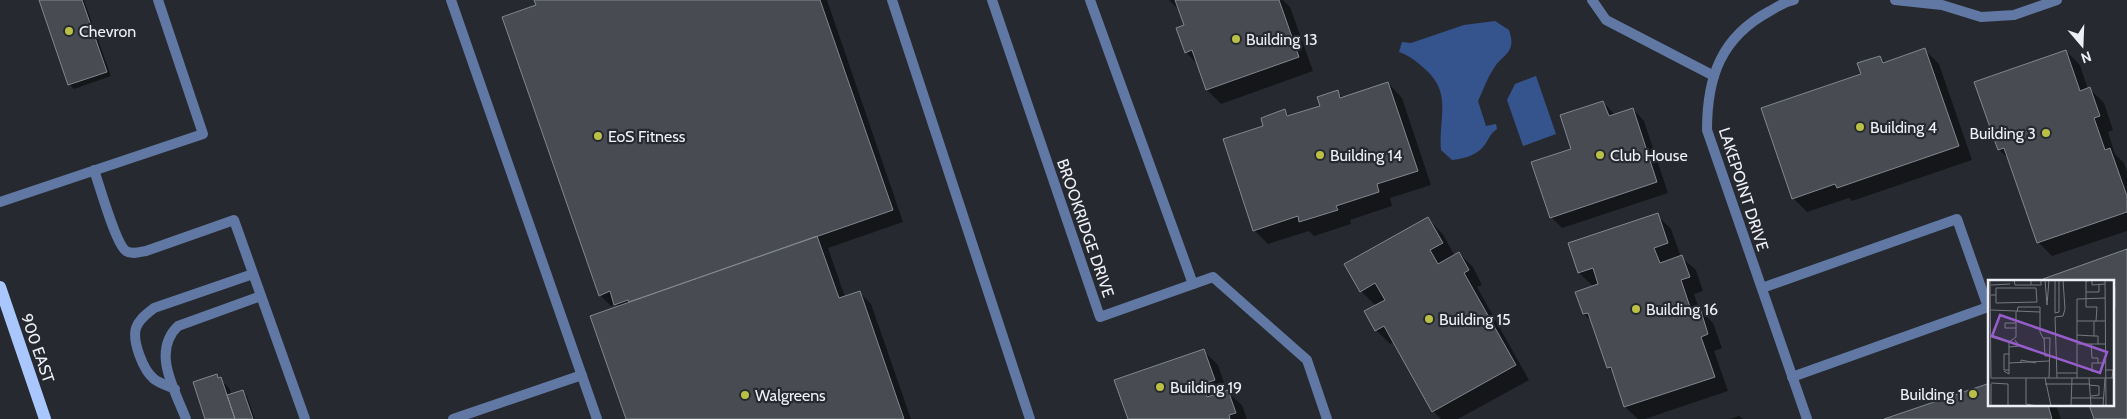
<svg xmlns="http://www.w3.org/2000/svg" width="2127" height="419" viewBox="0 0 2127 419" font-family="Cabin,sans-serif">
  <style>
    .water { fill: #35548e }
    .shadow { fill: #0007 }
    .building { fill: #484c52; stroke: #82868e }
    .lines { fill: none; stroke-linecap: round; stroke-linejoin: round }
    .lane { stroke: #6078a3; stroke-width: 10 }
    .street { stroke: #6078a3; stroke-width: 10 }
    .primary { stroke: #a9c7fc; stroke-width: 12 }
    .poi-dot { fill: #bac045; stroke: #262a30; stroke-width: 2 }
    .labels { text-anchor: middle; stroke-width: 4.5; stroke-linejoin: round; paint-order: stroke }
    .poi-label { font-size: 16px; fill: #eef0f5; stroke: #262a30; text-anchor: start }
    .street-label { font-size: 16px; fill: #eef0f5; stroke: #262a30 }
    .inset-road { fill: none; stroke: #76797f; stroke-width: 1 }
    .view { fill: #985dcc; fill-opacity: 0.15; stroke: #985dcc; stroke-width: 2.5 }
    .inset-edge { fill: none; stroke: #eef0f5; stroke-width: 2.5 }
  </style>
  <rect width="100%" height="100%" fill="#262a30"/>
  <!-- water -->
  <path class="water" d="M1495 21 1509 30C1517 53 1503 54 1494 68 1487 78 1483 91 1478 101L1486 126 1496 124 1497 129C1488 135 1489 141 1482 148 1475 156 1462 159 1452 160L1441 150C1438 118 1453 94 1425 69 1416 61 1410 56 1399 52L1402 42 1411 43 1464 25Z
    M1536 76 1556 134 1523 146 1507 100 1515 84Z"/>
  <!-- shadow -->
  <path class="shadow" d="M40 0H84L111 76 74 89 69 84Z
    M534 0H827L903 222 828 248 845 297 859 292 871 304 911 419H628L619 307 616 304 611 306 600 295 536 3Z
    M1169 0H1283L1290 7 1313 71 1221 104 1207 90 1198 65 1186 52 1185 26 1179 10Z
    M1925 50 1939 64 1972 160 1852 201 1849 198 1807 212 1793 198 1862 75 1880 57 1886 63Z
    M2066 51 2080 65 2088 90 2090 89 2104 103 2113 130 2108 132 2115 154 2124 163 2127 172V231L2052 256 2038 242 2009 159 1999 150 1976 83Z
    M1388 83 1402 98 1431 185 1390 198 1392 206 1350 220 1351 224 1314 236 1309 231 1268 244 1254 230 1265 126 1285 111 1290 117 1321 107 1337 92 1344 98Z
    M1603 102 1615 115 1633 109 1644 121 1668 193 1562 228 1551 217 1572 149Z
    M1657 215 1671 229 1681 257 1696 270 1703 291 1694 294 1699 309 1713 323 1722 348 1714 351 1728 391 1645 419H1638L1625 407 1615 374 1608 367 1592 322 1584 314 1594 287 1579 273 1570 244Z
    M1428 219 1442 233 1455 256 1459 253 1473 267 1482 285 1477 287 1529 380 1458 419H1441L1433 411 1395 342 1390 344 1376 330V306L1361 291Z
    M1204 351 1218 365 1227 392 1242 405 1247 419H1129Z
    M216 375 229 388 232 395 242 391 247 396 255 419H207Z
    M1990 405H2056L2061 419H1888Z
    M1739 416 1743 419H1730Z"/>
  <!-- building -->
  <path class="building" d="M39 0H82L107 72 68 85Z
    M534 0H820L893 210 629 302 628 300 614 305 610 291 599 296 502 17 536 5Z
    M1175 0H1279L1299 57 1206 90 1192 50 1185 53 1176 28 1184 25Z
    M1925 48 1959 146 1837 188 1835 184 1792 199 1761 108 1861 74 1857 63 1880 56 1883 63Z
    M2066 50 2080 91 2090 87 2100 116 2094 118 2105 150 2110 148 2127 196V212L2037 243 2004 148 1998 150 1974 82Z
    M1388 82 1418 171 1377 184 1379 192 1336 206 1338 210 1299 222 1298 216 1253 231 1223 139 1263 126 1261 118 1285 109 1287 116 1320 106 1317 97 1338 90 1340 98Z
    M1603 101 1609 116 1633 108 1657 182 1550 218 1531 162 1571 149 1560 115Z
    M1658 213 1668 243 1654 248 1660 263 1682 255 1690 277 1681 280 1691 310 1700 308 1708 334 1701 337 1715 377 1624 407 1611 367 1607 368 1588 313 1583 314 1575 292 1598 284 1593 268 1578 273 1568 243Z
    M1428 217 1443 243 1430 250 1438 264 1459 252 1469 270 1464 273 1516 365 1432 412 1384 326 1375 331 1364 311 1385 300 1375 283 1360 292 1344 264Z
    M817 236 839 298 860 291 904 419H626L590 316Z
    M2127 249V419H2094L2089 405H2113V282H2044L2043 279Z
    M1204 349 1215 380 1203 384 1207 397 1228 390 1236 413 1229 415 1230 419H1128L1114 380Z
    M217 374 218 378 221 377 235 419H205L193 382Z
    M1990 383V405H2048L2052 419H1884Z
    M243 390 253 419H235L227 395Z"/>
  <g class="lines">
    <!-- lane -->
    <path class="lane" d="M451 0 597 419
      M892 0 1030 419
      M1090 0 1193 284
      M1592 0 1606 20 1714 76
      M94 170C99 184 116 245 126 251 132 255 140 252 146 251L234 220 305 419
      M0 202 203 134 158 0
      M1762 288 1957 219 1988 307 1792 377
      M175 389C168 386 159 383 154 379 143 370 132 341 136 328 139 319 147 314 154 308L253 274
      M186 419C175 390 151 352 178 326L261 296
      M453 419 582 375"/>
    <!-- street -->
    <path class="street" d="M992 0 1100 317 1213 277 1307 360 1327 419
      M1794 0C1786 1 1777 7 1770 11 1721 37 1707 77 1707 130L1807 419
      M1895 0 1942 5 1981 17 2014 15 2057 0"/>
    <!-- primary -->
    <path class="primary" d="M0 287 45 419"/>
  </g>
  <!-- markers -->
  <g class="poi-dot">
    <circle cx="69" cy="31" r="5"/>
    <circle cx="1236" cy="39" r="5"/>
    <circle cx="1860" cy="127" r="5"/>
    <circle cx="2046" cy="133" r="5"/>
    <circle cx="598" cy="136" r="5"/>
    <circle cx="1320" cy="155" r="5"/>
    <circle cx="1600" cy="155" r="5"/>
    <circle cx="1636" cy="309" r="5"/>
    <circle cx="1429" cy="319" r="5"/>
    <circle cx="1160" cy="387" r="5"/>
    <circle cx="1973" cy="394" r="5"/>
    <circle cx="745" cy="395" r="5"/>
  </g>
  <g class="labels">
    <!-- poi labels -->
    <g class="poi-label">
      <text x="79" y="37">Chevron</text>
      <text x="1246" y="45">Building 13</text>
      <text x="1870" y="133">Building 4</text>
      <text x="2036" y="139" text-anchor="end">Building 3</text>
      <text x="608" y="142">EoS Fitness</text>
      <text x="1330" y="161">Building 14</text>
      <text x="1610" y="161">Club House</text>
      <text x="1646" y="315">Building 16</text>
      <text x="1439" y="325">Building 15</text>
      <text x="1170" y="393">Building 19</text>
      <text x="1963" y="400" text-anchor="end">Building 1</text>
      <text x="755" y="401">Walgreens</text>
    </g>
    <!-- street labels -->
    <g class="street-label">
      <text transform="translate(1744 189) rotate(72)" y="6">LAKEPOINT DRIVE</text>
      <text transform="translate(1086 228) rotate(71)" y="6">BROOKRIDGE DRIVE</text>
      <text transform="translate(38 348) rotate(71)" y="6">900 EAST</text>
    </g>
  </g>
  <!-- overview -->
  <g transform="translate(1988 280)">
    <rect width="126" height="126" fill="#262a30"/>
    <path class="inset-road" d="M2 0 3 98H127M26 0 27 5H43M43 0V5H53V0M57 0 59 25 61 0M67 0V33L71 32V0M104 0 98 1V27H109L108 41M117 0 118 126M104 1V5L117 4M3 5 22 4M127 8V28M98 12H111V4M3 15H8V8H48L49 22 8 23V15M3 30 52 32M29 32 30 27H52V52L55 58H62L61 98M89 41H106M28 43H17V48H28M89 55 106 56M3 57 21 62M56 58 57 76H62M21 62 28 57V32M89 64H117M103 64 104 78H110V83M110 64V56H106V41H117M21 67 31 66 27 60M21 74H16V90H21M21 83 61 81M33 83V80L48 83M117 90H125L124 98M16 91 21 94V62M104 92V83H117M69 93H89V98M89 93V19L117 18M38 98V124L49 126M57 98 63 126M69 98 67 37 75 36 77 29 75 0M101 98 103 126M3 103 20 104V126M57 104H101M101 105 111 106V115L103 116M83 118H115M3 126V104M83 126 84 98M115 126 117 98"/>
    <path class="view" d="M12 35 119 72 112 93 4 56Z"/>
    <rect width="126" height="126" class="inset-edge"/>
  </g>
  <!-- north arrow -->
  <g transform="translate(2082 45) rotate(161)" stroke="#262a30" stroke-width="4" paint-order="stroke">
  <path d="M0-4L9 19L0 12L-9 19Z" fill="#eef0f5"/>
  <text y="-8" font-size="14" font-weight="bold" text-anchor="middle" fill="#eef0f5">N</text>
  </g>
</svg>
